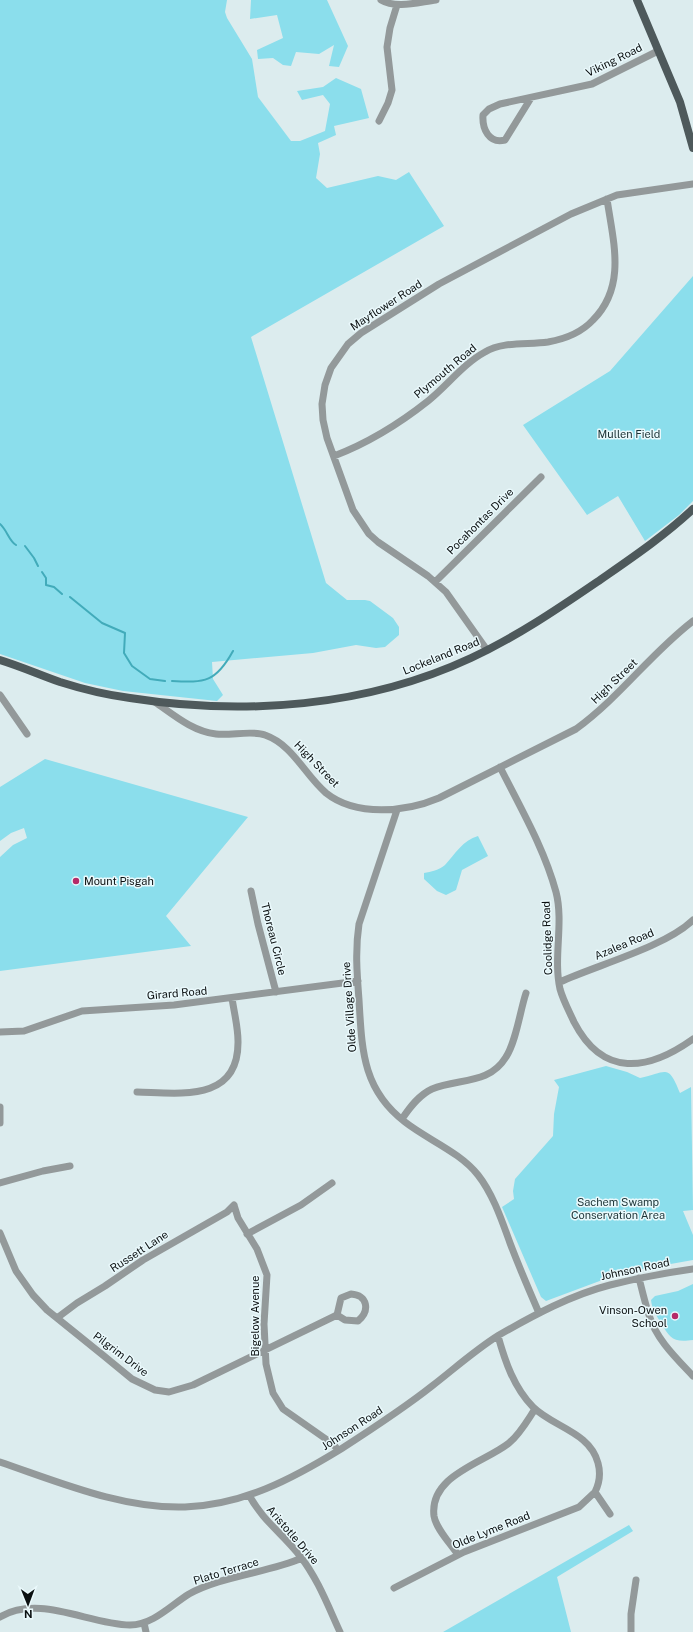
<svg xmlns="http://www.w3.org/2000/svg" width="693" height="1632" viewBox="0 0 693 1632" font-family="'Public Sans',sans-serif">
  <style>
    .green { fill: #8bdeec }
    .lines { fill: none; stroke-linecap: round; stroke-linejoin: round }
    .stream { stroke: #42abba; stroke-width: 2 }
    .minor { stroke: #93999a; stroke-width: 7 }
    .major { stroke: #4e595b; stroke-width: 8 }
    .poi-dot { fill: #b52b68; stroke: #eaf9fc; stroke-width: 1.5 }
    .labels { text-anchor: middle; stroke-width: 3; stroke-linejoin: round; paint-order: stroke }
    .street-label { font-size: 11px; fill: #0b1011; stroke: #eaf9fc }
    .park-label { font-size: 11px; fill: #1b3336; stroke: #eaf9fc }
    .poi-label { font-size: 11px; fill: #0b1011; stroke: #eaf9fc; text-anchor: start }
  </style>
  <rect width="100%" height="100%" fill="#dcecee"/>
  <!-- green -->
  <path class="green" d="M0 0H227L225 12 227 18 252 59 258 97 291 141H300L325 131 330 104 323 95 302 100 297 91 323 87 336 78 361 89 369 118 334 126 336 135 318 143 320 154 316 178 327 188 378 176 396 180 409 172 444 226 251 337 326 583 347 600H365L370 601 393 618 399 627V635L385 647 376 648 356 645 313 653 212 662 213 679 223 695 217 701 123 691 85 683 0 654Z
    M251 0H327L348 46 339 67 329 66 334 45 319 54 296 52 291 66 283 65 273 58 258 59 257 50 283 38 277 15 250 19Z
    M693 276V501L679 515 645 541 618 496 587 515 523 425 610 371Z
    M45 759 248 817 166 916 191 946 0 971V857L13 845 27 838 24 828 11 833 0 841V787Z
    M478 836 488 856 462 870 456 890 446 895 437 891 424 879V873C431 872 439 870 445 865 455 854 463 840 478 836Z
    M606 1066 627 1072 640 1078C667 1072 668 1063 680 1093L691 1087 693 1210 683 1211 693 1235V1260L637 1270 605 1279 546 1301 541 1297 502 1207 514 1199 513 1191 515 1179 553 1136 554 1114 559 1087 554 1080Z
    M693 1284V1340C673 1343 670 1338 661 1323 656 1315 652 1309 651 1300L655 1296 678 1291Z
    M629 1525 633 1531 557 1577 571 1632H443Z"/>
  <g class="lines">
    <!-- stream -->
    <path class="stream" d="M0 524C7 530 9 541 16 545
      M25 546 34 558 38 566
      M42 572 46 578V585L54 587 62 594
      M70 597 102 623 125 633 124 653 132 666 150 679 165 681
      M172 681C205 683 216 682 233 651"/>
    <!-- minor -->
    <path class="minor" d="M381 0C396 9 419 2 436 0
      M531 98 505 140C489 144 482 129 483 115L489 109 500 104 592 84 658 51
      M379 121 388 103 392 90 387 47 390 28 397 5
      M334 456C368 443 399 424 428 401 447 386 463 364 485 352 503 341 528 345 548 342 565 339 581 333 593 320 627 286 613 241 607 199
      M435 582 541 477
      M487 650 446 592 428 576 378 542 369 534 353 510 327 438 323 420 322 404 325 385 331 368 348 344 361 333 439 284 571 214 617 195 693 184
      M0 695 27 734
      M155 702C174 715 192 731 216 734 230 736 252 730 265 735 293 745 304 774 326 793 356 817 406 812 439 798L576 729C621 696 650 654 693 621
      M500 767C520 807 544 848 556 892 564 923 553 957 560 989 563 1000 569 1011 574 1022 603 1078 648 1071 693 1039
      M397 810 359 924C355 950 357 974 359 1000 362 1049 362 1089 405 1122 428 1140 460 1152 478 1175 493 1194 502 1221 510 1243 519 1267 529 1290 539 1313
      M251 891 258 924 276 992
      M560 982C597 965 665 947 693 920
      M0 1032 24 1031 82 1011 174 1005 358 981
      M137 1092C179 1093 239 1103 238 1041 238 1027 234 1012 232 998
      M0 1107V1123
      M402 1119C410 1107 419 1095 432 1089 459 1078 489 1085 506 1057 516 1042 520 1011 526 993
      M0 1183 43 1171 70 1166
      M234 1205 238 1218 257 1249 267 1275 264 1324 266 1364 273 1393 283 1409 333 1444 338 1450
      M0 1233 16 1271 33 1295 47 1310 104 1356 132 1379 155 1390 169 1392 193 1385 337 1315
      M247 1234 301 1205 332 1183
      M639 1278C642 1290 645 1303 649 1315 656 1339 676 1358 693 1376
      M351 1294C368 1295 370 1311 358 1321L345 1320 337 1315 341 1298Z
      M57 1318 77 1303 105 1286 143 1260 227 1212 234 1205
      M498 1336C505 1361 514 1388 533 1407 553 1427 590 1432 598 1463 601 1474 600 1482 595 1492L610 1514
      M0 1462C59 1482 122 1509 185 1507 243 1505 292 1479 341 1449 372 1429 403 1409 432 1386 454 1369 475 1350 499 1335 534 1315 571 1295 610 1285 638 1278 665 1273 693 1269
      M249 1495C263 1521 283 1534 300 1556 318 1579 328 1606 340 1632
      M458 1555C451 1544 436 1529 434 1516 429 1475 484 1463 509 1443 520 1434 527 1421 535 1409
      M394 1588 464 1552 579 1507 595 1492
      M0 1617C39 1594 88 1624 130 1625 153 1625 171 1605 189 1594 221 1576 267 1573 302 1558
      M144 1623 146 1632
      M631 1632V1614L636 1580"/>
    <!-- major -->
    <path class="major" d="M637 0 680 102 693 148
      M0 660C20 666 40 675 60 682 82 689 107 695 130 698 244 716 366 707 471 658 516 637 556 610 597 582 630 559 663 537 693 509"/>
  </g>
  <!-- markers -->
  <g class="poi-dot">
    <circle cx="76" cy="881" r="4"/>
    <circle cx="675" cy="1316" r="4"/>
  </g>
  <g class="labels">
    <!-- street labels -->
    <g class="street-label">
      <text transform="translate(614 60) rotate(-26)" y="4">Viking Road</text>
      <text transform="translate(386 305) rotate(-33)" y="4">Mayflower Road</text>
      <text transform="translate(445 371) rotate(-40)" y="4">Plymouth Road</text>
      <text transform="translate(480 521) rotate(-45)" y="4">Pocahontas Drive</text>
      <text transform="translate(441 656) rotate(-22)" y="4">Lockeland Road</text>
      <text transform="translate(614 681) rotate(-44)" y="4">High Street</text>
      <text transform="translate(317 764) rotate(46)" y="4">High Street</text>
      <text transform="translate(547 938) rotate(-92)" y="4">Coolidge Road</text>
      <text transform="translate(274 939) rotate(76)" y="4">Thoreau Circle</text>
      <text transform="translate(624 944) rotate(-23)" y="4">Azalea Road</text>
      <text transform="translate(177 993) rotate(-5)" y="4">Girard Road</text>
      <text transform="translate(349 1007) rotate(-94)" y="4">Olde Village Drive</text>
      <text transform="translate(139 1251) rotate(-33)" y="4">Russett Lane</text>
      <text transform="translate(635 1269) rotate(-12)" y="4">Johnson Road</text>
      <text transform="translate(255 1316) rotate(-90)" y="4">Bigelow Avenue</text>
      <text transform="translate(121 1354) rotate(37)" y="4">Pilgrim Drive</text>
      <text transform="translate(352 1428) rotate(-33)" y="4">Johnson Road</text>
      <text transform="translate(491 1530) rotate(-22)" y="4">Olde Lyme Road</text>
      <text transform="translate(293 1535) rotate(49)" y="4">Aristotle Drive</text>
      <text transform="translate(226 1571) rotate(-17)" y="4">Plato Terrace</text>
    </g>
    <!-- park labels -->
    <g class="park-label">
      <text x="629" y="438">Mullen Field</text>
      <text x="618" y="1206">Sachem Swamp<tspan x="618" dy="13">Conservation Area</tspan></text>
    </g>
    <!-- poi labels -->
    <g class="poi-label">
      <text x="84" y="885">Mount Pisgah</text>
      <text x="667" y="1314" text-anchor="end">Vinson-Owen<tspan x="667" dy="13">School</tspan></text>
    </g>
  </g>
  <!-- north arrow -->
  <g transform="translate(28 1604) rotate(179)" stroke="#eaf9fc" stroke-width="3" paint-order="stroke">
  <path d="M0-3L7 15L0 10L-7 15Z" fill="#0b1011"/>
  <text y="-6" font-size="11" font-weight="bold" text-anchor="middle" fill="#0b1011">N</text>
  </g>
</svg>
